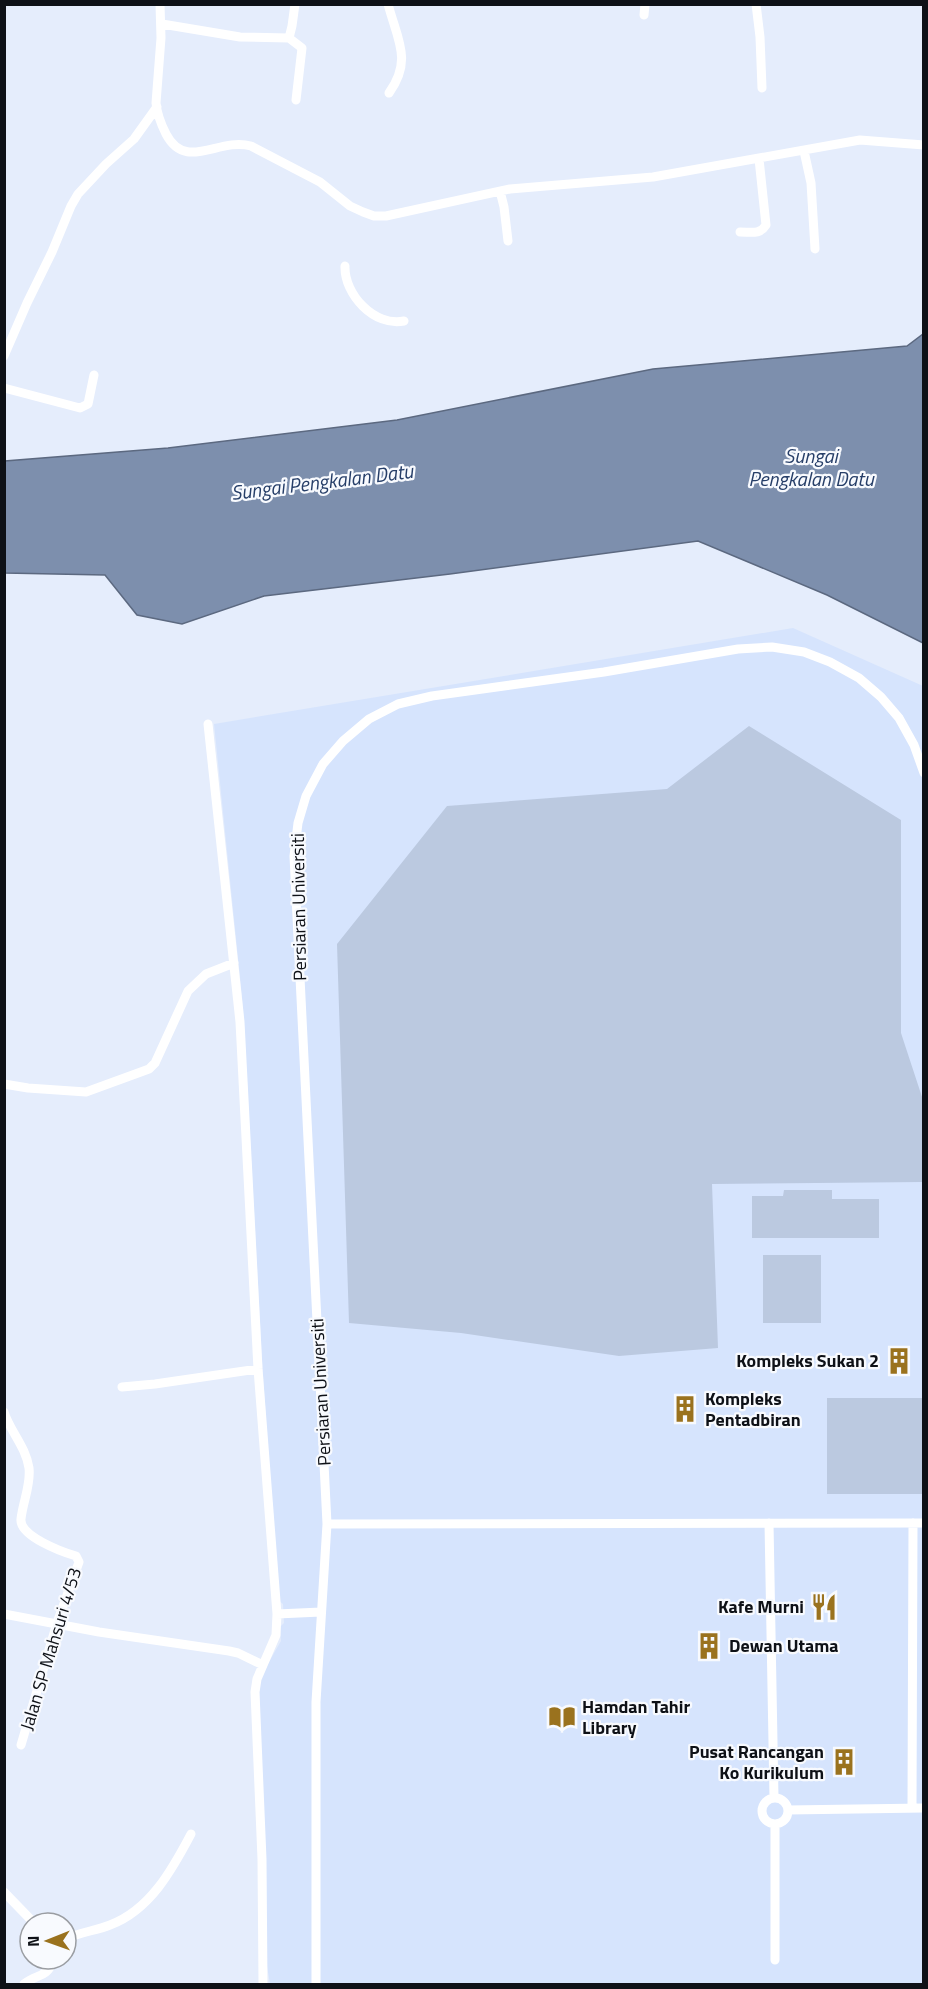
<svg xmlns="http://www.w3.org/2000/svg" width="928" height="1989" viewBox="0 0 928 1989" font-family="'Titillium Web',sans-serif">
  <style>
    .built { fill: #d6e4fd }
    .green { fill: #bbc9e0 }
    .water { fill: #7d8fad; stroke: #5c6980; stroke-width: 1.5 }
    .lines { fill: none; stroke-linecap: round; stroke-linejoin: round }
    .street { stroke: #fff; stroke-width: 9 }
    .labels { text-anchor: middle; stroke-width: 4.5; stroke-linejoin: round; paint-order: stroke }
    .street-label { font-size: 18px; fill: #0e1117; stroke: #f8fafe }
    .poi-label { font-size: 18px; font-weight: bold; fill: #0e1117; stroke: #f8fafe; text-anchor: end }
    .water-label { font-size: 20px; font-style: italic; fill: #263e68; stroke: #f8fafe }
  </style>
  <rect width="100%" height="100%" fill="#e5edfc"/>
  <!-- built -->
  <path class="built" d="M793 628 923 686V1984H270L267 1966 259 1689 262 1674 281 1641 280 1627 284 1623 283 1604 278 1600 262 1359 243 1007 214 724Z"/>
  <!-- green -->
  <path class="green" d="M749 726 901 820V1033L923 1100V1182L712 1184 718 1348 619 1356 461 1333 349 1323 337 944 447 806 667 789Z
    M784 1190H832V1199H879V1238H752V1196H783Z
    M763 1255H821V1323H763Z
    M827 1398H923V1494H827Z"/>
  <!-- water -->
  <path class="water" d="M923 334V643L827 595 698 541 450 574 264 596 182 624 137 615 105 575 5 573V461L168 448 397 420 653 369 907 346Z"/>
  <g class="lines">
    <!-- street -->
    <path class="street" d="M160 4 161 38 156 103C157 115 161 124 166 134 186 172 218 137 251 146L320 182 350 206 363 212 374 216H386L510 189 653 177 860 140 924 145
      M388 4C397 39 413 60 389 93
      M756 4 760 37 762 88
      M644 15 645 4
      M162 24 240 37 289 38 292 26 295 4
      M289 38 302 48 296 100
      M804 151 811 183 815 249
      M500 191 504 207 508 241
      M740 232C751 232 760 235 766 225L759 159
      M345 266C344 294 374 327 404 321
      M4 356 27 303 52 252 71 206 78 194 106 164 134 139 157 107
      M4 388 80 408 88 404 94 375
      M208 724 240 1022 258 1369 277 1614 276 1635 257 1679 255 1692 262 1859 263 1984
      M4 1084 28 1088 86 1092 149 1069 155 1063 188 991 206 974 234 963
      M122 1387 155 1384 258 1369
      M4 1412C10 1431 26 1447 29 1468 31 1485 23 1501 21 1519 19 1536 62 1552 76 1556L79 1562 57 1623 21 1745
      M769 1523 774 1798
      M327 1524 924 1523
      M4 1614 99 1632 229 1651 238 1653 263 1665
      M277 1614 321 1612
      M762 1811a13 13 0 1 1 26 0a13 13 0 1 1-26 0Z
      M912 1808 913 1523
      M788 1810 924 1808
      M775 1824V1960
      M4 1892 34 1923
      M66 1939C80 1932 95 1931 110 1925 150 1910 172 1870 191 1834
      M24 1984C37 1973 45 1980 55 1959
      M316 1984V1702L327 1524 294 856 298 823 306 796 323 764 343 741 369 719 398 704 432 696 604 672 738 649 772 647 804 652 830 662 859 678 881 697 899 718 914 745 924 773"/>
  </g>
  <!-- icons -->
  <defs>
    <symbol id="building-bare" viewBox="-9 -9 18 18"><path d="M-4-6H4V6H1V3H-1V6H-4ZM-2.5-4.3h1.7v1.8h-1.7ZM.8-4.3h1.7v1.8H.8ZM-2.5-1h1.7V.8h-1.7ZM.8-1h1.7V.8H.8Z" fill="#9a721e" stroke="#f8fafe" stroke-width="2.5" paint-order="stroke"/></symbol>
    <symbol id="restaurant-bare" viewBox="-9 -9 18 18"><path d="M-5-6h1v4h1v-4h1v4h1v-4h1v5L-1.5 .5V6h-2V.5L-5-1ZM5-6V6H3V1.5H1.5Q1.5-4 5-6Z" fill="#9a721e" stroke="#f8fafe" stroke-width="2.5" paint-order="stroke"/></symbol>
    <symbol id="library-bare" viewBox="-9 -9 18 18"><path d="M-6-4Q-3-5.5-.7-3.5V5Q-3 3-6 4ZM6-4Q3-5.5 .7-3.5V5Q3 3 6 4Z" fill="#9a721e" stroke="#f8fafe" stroke-width="2.5" paint-order="stroke"/></symbol>
  </defs>
  <g fill-rule="evenodd">
    <use href="#building-bare" x="880" y="1342" width="38" height="38"/>
    <use href="#building-bare" x="666" y="1390" width="38" height="38"/>
    <use href="#restaurant-bare" x="805" y="1588" width="38" height="38"/>
    <use href="#building-bare" x="690" y="1627" width="38" height="38"/>
    <use href="#library-bare" x="543" y="1698" width="38" height="38"/>
    <use href="#building-bare" x="825" y="1743" width="38" height="38"/>
  </g>
  <g class="labels">
    <!-- street labels -->
    <g class="street-label">
      <text transform="translate(299 907) rotate(-91)" y="6">Persiaran Universiti</text>
      <text transform="translate(321 1392) rotate(-93)" y="6">Persiaran Universiti</text>
      <text transform="translate(51 1649) rotate(-73)" y="6">Jalan SP Mahsuri 4/53</text>
    </g>
    <!-- poi labels -->
    <g class="poi-label">
      <text x="879" y="1367">Kompleks Sukan 2</text>
      <text x="705" y="1405" text-anchor="start">Kompleks<tspan x="705" dy="21">Pentadbiran</tspan></text>
      <text x="804" y="1613">Kafe Murni</text>
      <text x="729" y="1652" text-anchor="start">Dewan Utama</text>
      <text x="582" y="1713" text-anchor="start">Hamdan Tahir<tspan x="582" dy="21">Library</tspan></text>
      <text x="824" y="1758">Pusat Rancangan<tspan x="824" dy="21">Ko Kurikulum</tspan></text>
    </g>
    <!-- water labels -->
    <g class="water-label">
      <text x="811" y="463">Sungai<tspan x="811" dy="23">Pengkalan Datu</tspan></text>
      <text transform="translate(322 482) rotate(-7)" y="7">Sungai Pengkalan Datu</text>
    </g>
  </g>
  <!-- border -->
  <rect width="928" height="1989" fill="none" stroke="#0e1117" stroke-width="12"/>
  <!-- north arrow -->
  <g transform="translate(48 1941) rotate(269)"><circle r="28" fill="#f8fafe" stroke="#9a9da2" stroke-width="1.5"/>
  <path d="M0-4.5L10 22L0 15L-10 22Z" fill="#9a721e"/>
  <text y="-9" font-size="16" font-weight="bold" text-anchor="middle" fill="#0e1117">N</text>
  </g>
</svg>
